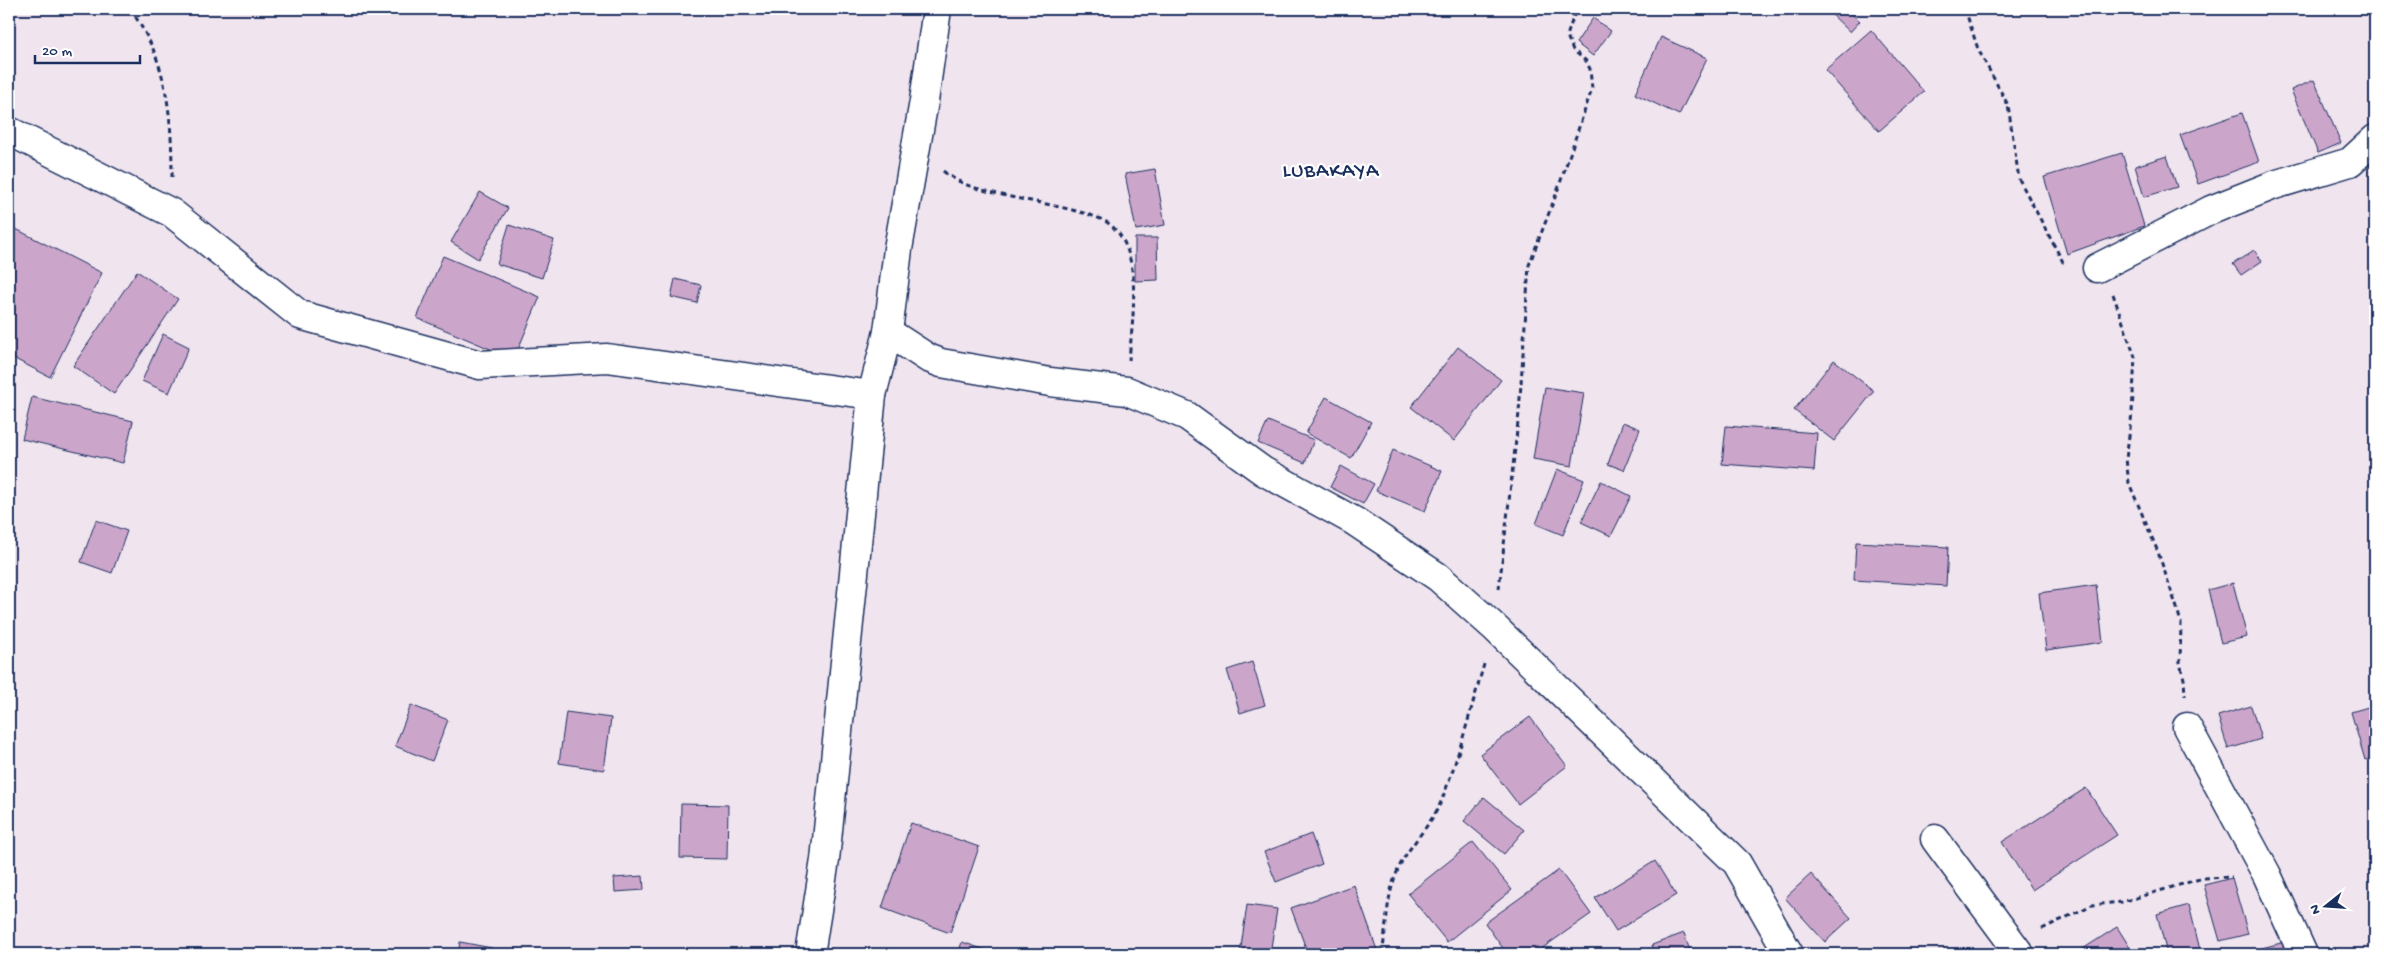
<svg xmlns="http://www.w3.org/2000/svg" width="2384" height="963" viewBox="0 0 2384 963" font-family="'Gochi Hand',sans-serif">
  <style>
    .building { fill: #cca5cb; stroke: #1b2f5e }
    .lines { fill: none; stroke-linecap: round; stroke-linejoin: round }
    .minor-casing { stroke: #1b2f5e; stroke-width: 31 }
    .primary-casing { stroke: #1b2f5e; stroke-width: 31 }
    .path { stroke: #1b2f5e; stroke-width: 3; stroke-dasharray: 5 4; stroke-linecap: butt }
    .minor { stroke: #fff; stroke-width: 28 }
    .primary { stroke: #fff; stroke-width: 28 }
    .labels { text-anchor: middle; stroke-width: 4.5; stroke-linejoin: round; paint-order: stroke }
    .quarter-label { font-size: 21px; letter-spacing: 1px; fill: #1b2f5e; stroke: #fff }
  </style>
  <rect width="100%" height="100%" fill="#f0e4ef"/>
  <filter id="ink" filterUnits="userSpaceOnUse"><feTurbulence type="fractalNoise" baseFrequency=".02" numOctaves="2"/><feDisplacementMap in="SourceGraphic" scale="10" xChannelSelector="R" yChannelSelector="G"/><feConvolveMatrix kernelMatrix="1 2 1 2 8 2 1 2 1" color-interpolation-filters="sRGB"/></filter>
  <g filter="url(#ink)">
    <!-- building -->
    <path class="building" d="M1826 9H1846L1860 21 1850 32Z
      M1593 18 1611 31 1593 56 1576 43Z
      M1871 30 1924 92 1879 131 1825 70Z
      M1661 37 1707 58 1679 115 1635 94Z
      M2314 80 2341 143 2318 153 2291 90Z
      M2242 113 2259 162 2198 184 2180 135Z
      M2122 153 2144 226 2067 254 2044 177Z
      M2167 156 2177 187 2144 197 2135 166Z
      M1155 169 1165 225 1136 230 1125 174Z
      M480 192 508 208 478 259 451 242Z
      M509 225 554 240 542 278 497 264Z
      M14 228 102 273 50 377 9 356V239Z
      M1135 238H1157L1158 280 1135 281Z
      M2254 250 2262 261 2241 275 2233 264Z
      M443 256 540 297 514 359 417 318Z
      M137 271 178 299 114 394 73 366Z
      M675 279 701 285 697 303 671 297Z
      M163 334 189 347 169 393 142 381Z
      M1458 347 1501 380 1454 441 1411 407Z
      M1834 360 1874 391 1834 441 1794 410Z
      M9 387H12L9 413Z
      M1545 387 1584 393 1572 466 1533 459Z
      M32 397 133 421 123 463 22 439Z
      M1326 397 1371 422 1351 458 1306 433Z
      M1268 421 1314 440 1305 463 1258 443Z
      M1623 422 1640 429 1624 470 1608 464Z
      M1726 426 1817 433 1814 471 1722 464Z
      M1393 450 1442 471 1425 511 1376 491Z
      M1341 466 1374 484 1363 504 1330 487Z
      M1557 469 1584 480 1563 535 1536 524Z
      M1601 481 1631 496 1611 536 1581 522Z
      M96 520 127 531 112 573 81 562Z
      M1856 542 1948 547 1946 586 1854 580Z
      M2233 583 2247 637 2221 643 2208 590Z
      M2096 585 2103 642 2046 650 2039 593Z
      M1252 662 1265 705 1240 713 1227 670Z
      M411 705 448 720 432 761 395 746Z
      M2375 705V757L2365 760 2351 712Z
      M2251 706 2261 739 2228 749 2218 716Z
      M566 712 611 718 604 770 559 763Z
      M1530 717 1567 766 1518 804 1480 754Z
      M2086 788 2117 835 2032 890 2002 842Z
      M1484 797 1524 830 1504 854 1464 821Z
      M681 804 728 805 727 859 680 858Z
      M911 823 979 847 950 933 882 908Z
      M1311 834 1322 864 1276 882 1264 852Z
      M1473 842 1512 890 1447 942 1408 894Z
      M1655 861 1676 895 1616 931 1595 898Z
      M1559 870 1591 914 1534 954H1507L1485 923Z
      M1811 874 1851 918 1825 942 1785 898Z
      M643 876 644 890 615 892 614 878Z
      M2232 878 2248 934 2220 941 2204 885Z
      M1354 885 1377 950 1365 954H1308L1291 908Z
      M1247 905 1277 909 1270 954H1240Z
      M2189 905 2201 954H2167L2157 914Z
      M2117 927 2134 954H2075Z
      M1684 933 1691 954H1655L1652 945Z
      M2296 939 2300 954H2264L2262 948Z
      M460 942 492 948 491 954H458Z
      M962 942 997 954H958Z
      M2374 949 2375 954H2361Z
      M698 951 710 954H697Z"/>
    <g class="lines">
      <defs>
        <path id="minor" d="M9 131 172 213 300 315 480 365 607 358 872 395
          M2097 268 2211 210 2274 185 2350 162 2375 139
          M888 332 928 358 941 363 1050 382 1127 391 1187 416 1263 471 1354 521 1438 577 1494 627 1737 863 1789 954
          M2187 727 2267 875 2303 954
          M1935 839 2020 954"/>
        <path id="primary" d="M810 954 825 860 872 395 888 332 898 249 924 101 937 9"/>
      </defs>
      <!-- minor casing -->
      <use href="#minor" class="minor-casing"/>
      <!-- primary casing -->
      <use href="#primary" class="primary-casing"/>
      <!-- path -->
      <path class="path" d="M131 9C139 23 149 38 155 54 170 93 172 136 172 177
        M1965 9 1978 49 2008 105 2019 179 2063 262H2067
        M943 171C961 186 983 190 1006 196 1029 201 1091 211 1108 223 1145 249 1132 322 1129 360
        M2113 294 2135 357 2132 413 2126 459 2129 483 2158 552 2177 608 2181 623 2180 663 2184 679 2185 696
        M1499 589 1519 413 1529 265 1557 192 1592 89 1590 69 1586 61 1573 50 1567 36 1576 9
        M2042 929 2092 905 2122 902 2203 878 2232 877
        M1382 954C1387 927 1386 897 1397 872 1407 847 1429 828 1440 804 1459 758 1471 708 1485 661"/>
      <!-- minor -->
      <use href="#minor" class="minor"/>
      <!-- primary -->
      <use href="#primary" class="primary"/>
    </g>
  </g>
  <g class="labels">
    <!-- quarter labels -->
    <g class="quarter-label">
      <text x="1331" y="176">LUBAKAYA</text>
    </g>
  </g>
  <!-- margin -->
  <rect width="2384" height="963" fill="none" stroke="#fff" stroke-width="30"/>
  <rect x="15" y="15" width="2354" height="933" fill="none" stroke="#1b2f5e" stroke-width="2" filter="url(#ink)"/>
  <!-- north arrow -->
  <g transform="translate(2326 906) rotate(253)" stroke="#ffffff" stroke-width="4" paint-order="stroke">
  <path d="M0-4L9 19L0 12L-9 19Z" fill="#1b2f5e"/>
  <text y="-8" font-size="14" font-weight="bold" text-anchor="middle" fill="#1b2f5e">N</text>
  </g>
  <!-- scale -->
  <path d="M35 55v8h105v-8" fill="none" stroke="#1b2f5e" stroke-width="2.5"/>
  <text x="42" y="55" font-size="15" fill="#1b2f5e" stroke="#ffffff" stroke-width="4" paint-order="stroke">20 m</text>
</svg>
